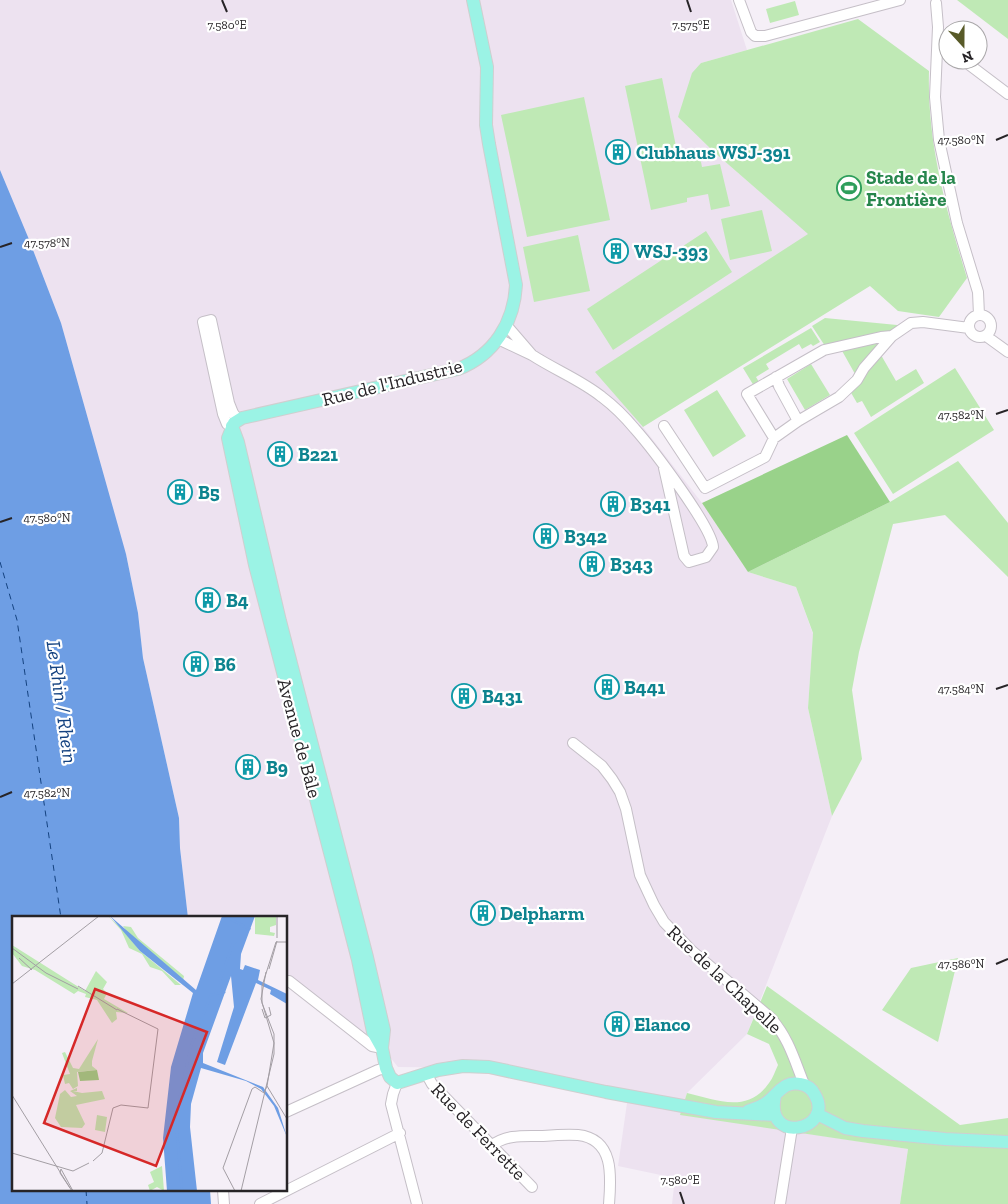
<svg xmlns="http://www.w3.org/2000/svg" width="1008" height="1204" viewBox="0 0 1008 1204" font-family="'Zilla Slab',serif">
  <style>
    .built { fill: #ede2f0 }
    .green { fill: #bfe9b5 }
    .forest { fill: #99d28a }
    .water { fill: #6e9ee4 }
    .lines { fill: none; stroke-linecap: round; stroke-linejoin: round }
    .ferry { stroke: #144280; stroke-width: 1; stroke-dasharray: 6 5; stroke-linecap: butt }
    .minor-casing { stroke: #c5bfc7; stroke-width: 12 }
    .major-casing { stroke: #cfcfcf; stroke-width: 14 }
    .minor { stroke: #fff; stroke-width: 10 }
    .major { stroke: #9bf3e5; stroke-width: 12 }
    .ticks { fill: none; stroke: #272427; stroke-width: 2 }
    .labels { text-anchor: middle; stroke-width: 4.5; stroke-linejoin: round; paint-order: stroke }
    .culture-label { font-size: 19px; font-weight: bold; fill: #0d838f; stroke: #fff; text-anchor: start }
    .leisure-label { font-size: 19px; font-weight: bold; fill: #27864d; stroke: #fff; text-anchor: start }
    .street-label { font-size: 19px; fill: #272427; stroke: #fff }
    .water-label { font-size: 20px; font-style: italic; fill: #144280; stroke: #fff }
    .inset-river { fill: none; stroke: #6e9ee4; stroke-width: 2.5 }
    .inset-road { fill: none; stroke: #a39ea4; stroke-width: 1 }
    .view { fill: #d62828; fill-opacity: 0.15; stroke: #d62828; stroke-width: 2.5 }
    .inset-edge { fill: none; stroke: #272427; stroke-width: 2.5 }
    .ticks-label { font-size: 12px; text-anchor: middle; fill: #272427; stroke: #fff; stroke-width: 4.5; stroke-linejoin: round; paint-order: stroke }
  </style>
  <rect width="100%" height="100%" fill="#f5eff7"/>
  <!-- built -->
  <path class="built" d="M0 0H731L747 50 701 63 678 117 714 152 809 234 596 372 643 427 702 503 748 572 796 587 813 634 808 708 832 816 747 1034 687 1093 681 1114 908 1149 900 1204H672L675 1178 618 1166 627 1103 489 1068 398 1067 385 1051 286 984V918H188L180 848 179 818 143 658 138 613 126 554 0 175Z"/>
  <!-- green -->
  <path class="green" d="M957 0H1008V39Z
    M795 1 799 15 770 23 766 9Z
    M858 19 929 71C927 143 946 209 967 278L939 317 898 311 870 286 643 427 595 372 808 234 714 152 678 117 692 73 701 63Z
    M662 78 678 156 699 152 702 167 720 164 730 206 711 210 708 194 687 198V202L651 210 625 86Z
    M584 97 610 220 527 237 501 115Z
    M762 210 772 251 730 260 721 219Z
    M706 231 732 272 613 350 587 309Z
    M578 235 590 291 534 302 523 247Z
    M825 318 897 325 899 328 898 330 825 346 812 326Z
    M811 328 820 342 813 346 811 344 802 349 799 344 766 364 769 369 756 377 759 382 754 386 743 368Z
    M881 341 880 345 862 363 855 374 841 349Z
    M881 355 896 381 916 369 924 383 871 417 862 401 857 403 850 391Z
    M811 364 830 395 805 410 787 379Z
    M955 368 994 430 893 494 854 433Z
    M717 390 746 436 713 457 684 410Z
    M958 461 1008 523V577L945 515 893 524 859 652 852 690 862 759 832 816 808 708 813 633 796 587 748 572 890 502Z
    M958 958 938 1042 882 1010 911 968Z
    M767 986 960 1125 1008 1118V1204H900L908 1149 680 1115 687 1093C717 1100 747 1114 769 1083 773 1078 775 1071 778 1065L769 1044 747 1034Z"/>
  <!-- forest -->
  <path class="forest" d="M847 435 890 502 748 572 702 503Z"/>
  <!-- water -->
  <path class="water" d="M0 170 28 237 61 323 126 554 138 613 143 658 179 818 180 848 188 918H14V1190H210L211 1204H0Z"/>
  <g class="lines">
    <!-- ferry -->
    <path class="ferry" d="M0 562 17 620 61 918
      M86 1190 87 1204"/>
    <defs>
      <path id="minor" d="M739 0 751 32 755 36H765L900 0
        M936 3 938 27 935 97 939 140 957 223 978 292 979 315
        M963 60 1008 94
        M969 326a11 11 0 1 1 22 0a11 11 0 1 1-22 0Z
        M892 336 881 337 824 350 747 394 774 438 798 421 839 397 857 380 864 368 892 336 911 323 923 322 969 328
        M986 336 1008 352
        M498 339 532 355 507 326
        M532 355C555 370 581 380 602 397 614 406 625 417 635 429 651 447 712 527 713 547L706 557 689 562 684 556 664 468
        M776 377 779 386 798 421
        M232 426 227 424 223 414 203 322 211 320 229 403 233 413 238 420
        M664 426 705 488 765 457 774 438
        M573 743 602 766 612 779 620 792 626 809 640 875 654 905 664 922 691 950 771 1018C789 1039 794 1059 804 1084
        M286 981H289L372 1046 382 1048
        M427 1075 432 1084 532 1187
        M397 1083 393 1094 391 1104 417 1204
        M286 1112 378 1070 386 1068
        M491 1146C507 1134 524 1136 543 1136 555 1135 567 1134 578 1135 615 1139 611 1178 609 1204
        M223 1190 224 1204
        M260 1204 400 1133
        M780 1204 792 1128"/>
      <path id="major" d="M473 0 487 67 486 125 489 144 516 285C514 323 494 355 458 369L242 418 234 423 228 438 255 565 358 960 373 1032 382 1048 386 1068 390 1077 397 1083 438 1070 463 1066 489 1067 606 1092 716 1112 775 1115
        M232 426 238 442 280 621 367 957 384 1030 382 1048
        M748 1111C753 1109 758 1108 763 1105 776 1098 782 1080 800 1084 807 1085 812 1089 815 1095 835 1130 764 1146 775 1096
        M817 1114 845 1128 863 1131 945 1139 1008 1142"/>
    </defs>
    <!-- minor casing -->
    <use href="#minor" class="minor-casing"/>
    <!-- major casing -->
    <use href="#major" class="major-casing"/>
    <!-- minor -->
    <use href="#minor" class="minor"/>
    <!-- major -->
    <use href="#major" class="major"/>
  </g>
  <!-- ticks -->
  <path class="ticks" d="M222 0 227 12M687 0 691 12M996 140 1008 135M0 247 12 243M996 414 1008 410M0 522 12 518M996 689 1008 685M0 797 12 792M996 964 1008 959M680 1192 684 1204"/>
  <!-- icons -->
  <defs>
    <symbol id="building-ring" viewBox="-11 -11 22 22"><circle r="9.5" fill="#fff" stroke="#0f9aa8" stroke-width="1.5"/><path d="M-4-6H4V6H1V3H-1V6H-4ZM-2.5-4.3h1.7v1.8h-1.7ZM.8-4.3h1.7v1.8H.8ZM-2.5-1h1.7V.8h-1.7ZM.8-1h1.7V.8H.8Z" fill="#0f9aa8"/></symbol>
    <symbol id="stadium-ring" viewBox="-11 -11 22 22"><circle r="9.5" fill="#fff" stroke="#2e9e5b" stroke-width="1.5"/><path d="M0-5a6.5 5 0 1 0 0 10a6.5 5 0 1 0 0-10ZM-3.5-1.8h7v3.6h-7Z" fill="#2e9e5b"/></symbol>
  </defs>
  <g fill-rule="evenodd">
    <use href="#building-ring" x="604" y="138" width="28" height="28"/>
    <use href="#stadium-ring" x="835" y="174" width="28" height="28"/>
    <use href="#building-ring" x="602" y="237" width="28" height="28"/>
    <use href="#building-ring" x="266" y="440" width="28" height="28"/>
    <use href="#building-ring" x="166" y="478" width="28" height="28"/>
    <use href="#building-ring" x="599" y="490" width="28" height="28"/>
    <use href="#building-ring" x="532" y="522" width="28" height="28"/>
    <use href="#building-ring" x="578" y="550" width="28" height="28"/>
    <use href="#building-ring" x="194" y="586" width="28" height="28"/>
    <use href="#building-ring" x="182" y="650" width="28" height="28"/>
    <use href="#building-ring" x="593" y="673" width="28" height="28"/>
    <use href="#building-ring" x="450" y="682" width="28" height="28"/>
    <use href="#building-ring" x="234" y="753" width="28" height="28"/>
    <use href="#building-ring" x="469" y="899" width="28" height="28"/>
    <use href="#building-ring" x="603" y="1010" width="28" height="28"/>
  </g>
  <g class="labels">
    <!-- culture labels -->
    <g class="culture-label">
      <text x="636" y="159">Clubhaus WSJ-391</text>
      <text x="634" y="258">WSJ-393</text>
      <text x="298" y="461">B221</text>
      <text x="198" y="499">B5</text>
      <text x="630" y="511">B341</text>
      <text x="564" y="543">B342</text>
      <text x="610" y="571">B343</text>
      <text x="226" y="607">B4</text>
      <text x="214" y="671">B6</text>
      <text x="624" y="694">B441</text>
      <text x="482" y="703">B431</text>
      <text x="266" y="774">B9</text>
      <text x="500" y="920">Delpharm</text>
      <text x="634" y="1031">Elanco</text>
    </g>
    <!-- leisure labels -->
    <g class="leisure-label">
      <text x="866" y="184">Stade de la<tspan x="866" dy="22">Frontière</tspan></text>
    </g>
    <!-- street labels -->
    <g class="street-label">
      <text transform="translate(392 382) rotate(-14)" y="7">Rue de l'Industrie</text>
      <text transform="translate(300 738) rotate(75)" y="7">Avenue de Bâle</text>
      <text transform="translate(725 979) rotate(43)" y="7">Rue de la Chapelle</text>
      <text transform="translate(479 1131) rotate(46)" y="7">Rue de Ferrette</text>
    </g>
    <!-- water labels -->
    <g class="water-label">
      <text transform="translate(62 702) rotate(82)" y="7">Le Rhin / Rhein</text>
    </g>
  </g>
  <!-- overview -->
  <g transform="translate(12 916)">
    <rect width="275" height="275" fill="#f5eff7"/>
    <path d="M96 0 111 14 128 35 169 69H163L150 55 138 51 130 38 117 32 109 14ZM243 0H264V9L258 11V16L263 17 262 20 243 18ZM111 10 119 11 126 22 172 60 171 65 125 29ZM0 29 73 75 84 55 95 66 91 73 95 77 92 83 116 97 104 96 105 103 100 107 85 84 73 81 74 78 66 75 62 78 23 54 10 50 0 37ZM86 123 80 145V150L85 154 65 156 66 170 61 173 57 167 53 168 51 159 58 158 50 137 53 136 61 152 67 153ZM65 172V175H61L70 177 90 175 93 183 64 189 73 208 70 212 49 211 43 202 48 178 53 174 59 181 65 180 58 175ZM85 199 95 201 93 216 83 214ZM150 250 152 275 145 271 138 275 136 269 142 266 138 256Z" fill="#bfe9b5"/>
    <path d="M85 154 87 164 68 165 66 156Z" fill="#99d28a"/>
    <path d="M98 0 184 74 210 0H243L229 38 228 53 231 54 233 49 248 54 246 64 275 78V88L258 78 259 74 244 67 213 149 205 146 222 91 219 60 191 137V147L251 171 266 192 275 221 262 190 249 173 234 165 189 152 179 188 178 211 185 275H155L151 222 159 151 181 77 128 35Z" fill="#6e9ee4"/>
    <path class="inset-river" d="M170 275 165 217 168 180 179 130 199 79 212 76 208 64 221 28 237 13 213 0"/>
    <path class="inset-road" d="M265 22V0M0 32 34 57 66 73M7 42 20 54M257 53 265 25M254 56 249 83 262 127 255 170 275 203M0 68 87 0M66 70 105 94M105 93 146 113 136 192M250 93 253 102 259 99 257 91M240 173 243 171 252 177 255 170M0 179 58 272M0 237 61 255 77 247M81 245 90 237 101 192 109 189 136 192M60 275 48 257 49 253 61 275M223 275 211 252 240 173M229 275 262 138V118L250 87V70L264 26H275"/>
    <path class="view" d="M83 73 195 116 144 250 32 207Z"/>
    <rect width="275" height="275" class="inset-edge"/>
  </g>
  <g class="ticks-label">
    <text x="227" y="29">7.580°E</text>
    <text x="691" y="29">7.575°E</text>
    <text x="961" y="144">47.580°N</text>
    <text x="47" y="247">47.578°N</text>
    <text x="961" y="419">47.582°N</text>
    <text x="47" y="522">47.580°N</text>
    <text x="961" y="693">47.584°N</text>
    <text x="47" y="797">47.582°N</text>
    <text x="961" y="968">47.586°N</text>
    <text x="680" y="1184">7.580°E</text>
  </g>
  <!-- north arrow -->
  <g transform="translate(963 45) rotate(159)"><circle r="24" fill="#ffffff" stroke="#a9a7a9"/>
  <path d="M0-4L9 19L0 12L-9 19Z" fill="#585a28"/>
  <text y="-8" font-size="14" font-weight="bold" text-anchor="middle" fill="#272427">N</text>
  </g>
</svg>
